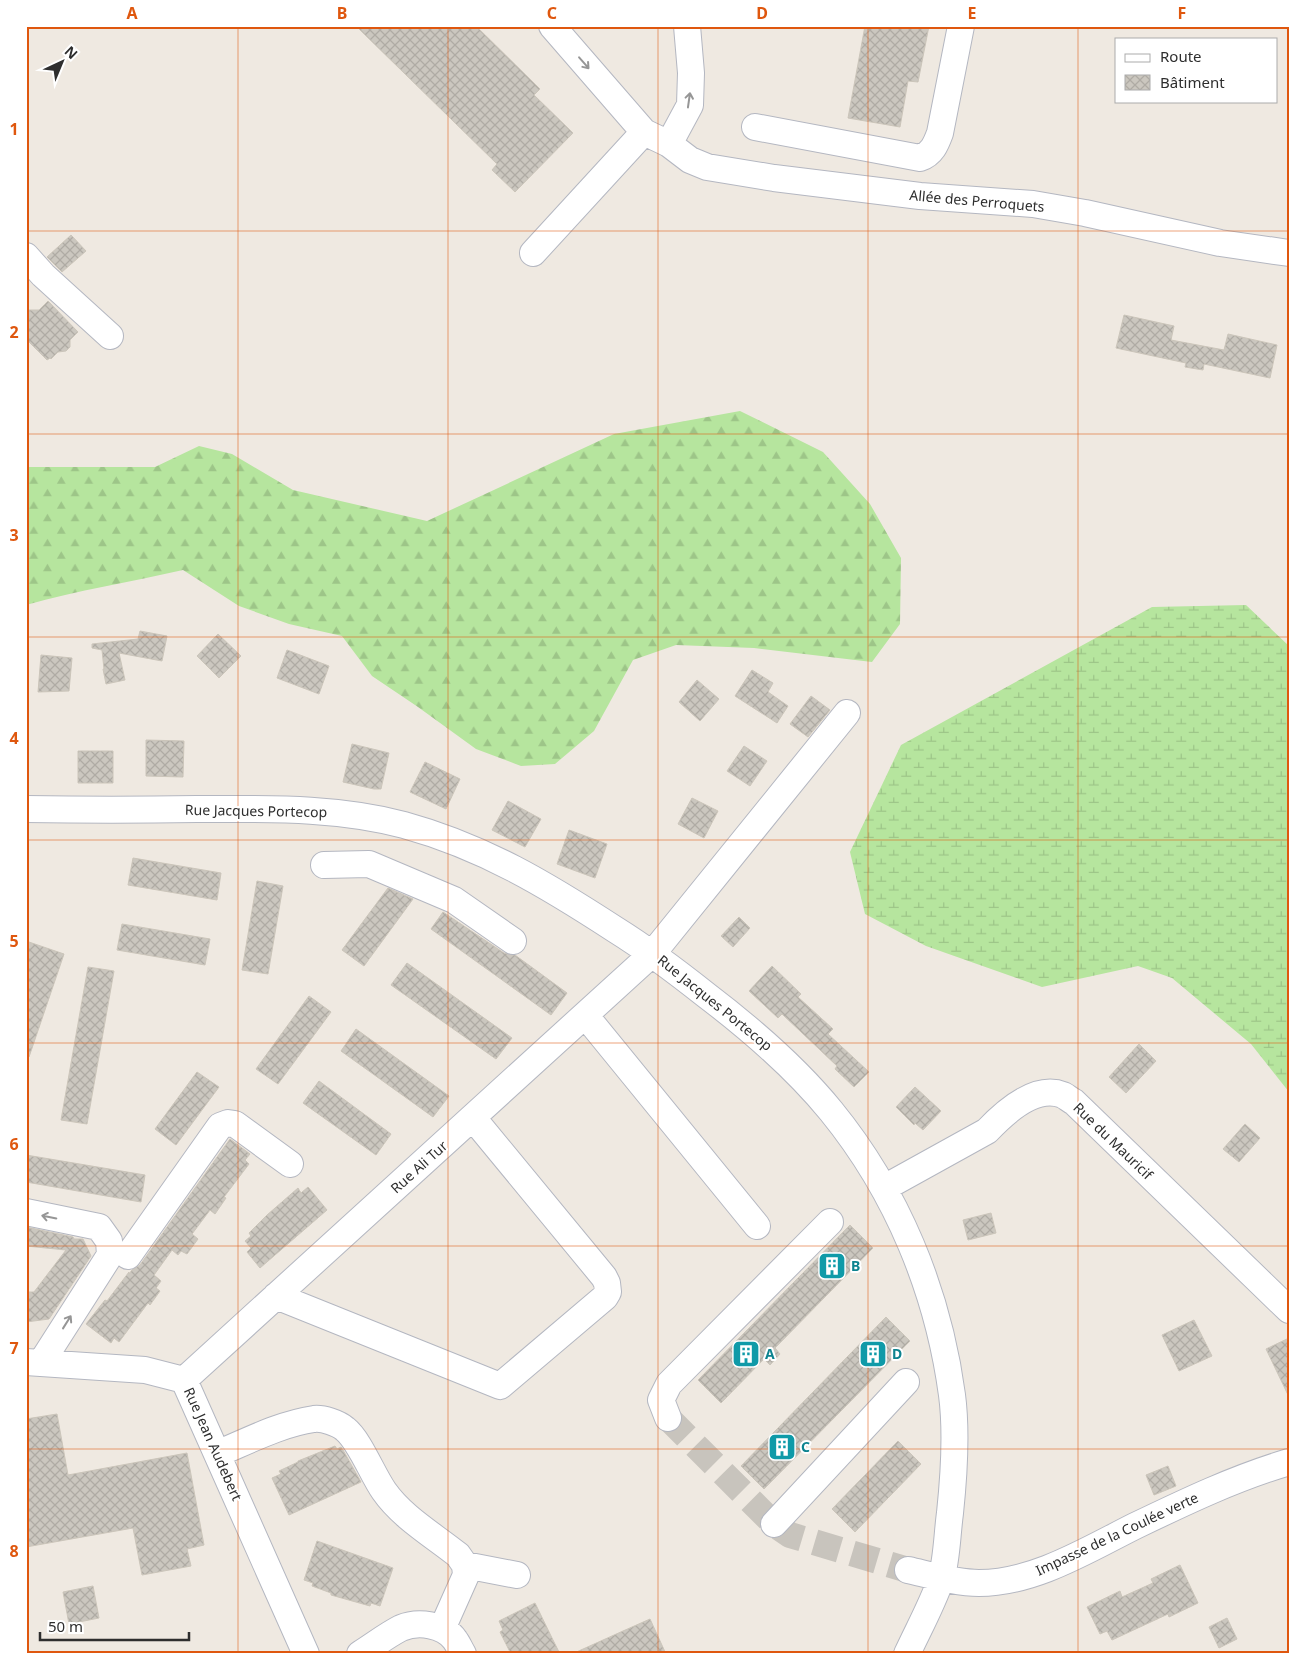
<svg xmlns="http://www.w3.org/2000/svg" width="1315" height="1680" viewBox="0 0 1315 1680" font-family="'Noto Sans',sans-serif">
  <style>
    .forest { fill: url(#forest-firs) }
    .wetland { fill: url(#wetland-marsh) }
    .building { fill: url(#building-cross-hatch); stroke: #cbc5ba }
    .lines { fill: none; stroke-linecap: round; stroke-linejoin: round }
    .minor-tunnel { stroke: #c8c4bd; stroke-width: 26; stroke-dasharray: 26 13; stroke-linecap: butt }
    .minor-casing { stroke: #b4b7c1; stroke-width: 28 }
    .minor { stroke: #fff; stroke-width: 26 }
    .oneway { stroke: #969696 }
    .grid { fill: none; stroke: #df570e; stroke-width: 1; stroke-opacity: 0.55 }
    .labels { text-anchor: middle; stroke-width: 4; stroke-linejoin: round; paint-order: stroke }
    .street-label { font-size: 14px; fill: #2e2e2e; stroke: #fff }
    .culture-label { font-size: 14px; font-weight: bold; fill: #0d838f; stroke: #fff; text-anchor: start }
    .neatline { fill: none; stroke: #df570e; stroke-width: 2 }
    .grid-label { font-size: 16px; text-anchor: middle; font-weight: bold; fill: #df570e }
  </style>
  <defs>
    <pattern id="forest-firs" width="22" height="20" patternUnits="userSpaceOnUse" patternTransform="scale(1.25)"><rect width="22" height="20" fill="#b6e59e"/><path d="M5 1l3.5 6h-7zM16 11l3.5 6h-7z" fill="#9dc588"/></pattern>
    <pattern id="wetland-marsh" width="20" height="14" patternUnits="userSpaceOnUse" patternTransform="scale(1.25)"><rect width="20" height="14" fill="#b6e59e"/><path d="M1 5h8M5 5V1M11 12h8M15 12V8" fill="none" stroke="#9dc588"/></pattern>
    <pattern id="building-cross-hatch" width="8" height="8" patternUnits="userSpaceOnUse" patternTransform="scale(1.25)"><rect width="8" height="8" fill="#cbc7bf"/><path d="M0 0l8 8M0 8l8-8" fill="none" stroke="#afaba4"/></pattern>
  </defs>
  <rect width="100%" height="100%" fill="#efe9e1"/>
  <!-- forest -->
  <path class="forest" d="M740 411 823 452 870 504 901 558 900 624 872 662 754 648 676 645 633 660 594 731 555 764 521 766 476 749 418 707 372 676 342 636 289 624 239 606 183 570C131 582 78 590 26 605V467H155L199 446 232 454 293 490 427 521 614 434Z"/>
  <!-- wetland -->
  <path class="wetland" d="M1246 605 1289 646V1092L1251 1044 1172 978 1138 966 1042 987 926 946 865 914 850 852 901 745 1152 607Z"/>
  <!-- building -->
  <path class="building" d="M356 26H476L540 89 534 95 573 133 515 192 492 170 497 164Z
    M865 26H929L918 82 908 81 900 127 848 118Z
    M71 235 86 251 62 272 47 257Z
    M48 301 78 332 70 340V347L66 351 58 352 51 359 50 358 47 360 26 339V323L29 320V310H39Z
    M1124 315 1174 326 1171 340 1224 350 1228 334 1277 345 1270 378 1204 364 1203 370 1185 367 1186 363 1116 348Z
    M140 631 167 636 162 661 119 653 125 680 106 684 103 669H104L102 650 92 648V644L138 639Z
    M218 634 241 656 219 678 197 656Z
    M287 650 329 666 319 694 277 678Z
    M41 655 72 658 69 691 38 692Z
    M752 670 773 683 768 692 788 706 777 723 735 696Z
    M697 680 719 699 700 721 679 702Z
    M811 696 830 710 808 737 790 724Z
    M146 740 184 741 183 777 146 776Z
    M352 744 389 753 381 789H374L343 782Z
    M744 746 767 761 750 786 727 771Z
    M78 751H113V783H78Z
    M425 762 460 779 446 809 410 792Z
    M692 798 718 811 704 838 678 824Z
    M508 801 541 819 525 847 492 830Z
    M569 830 607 844 595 878 557 864Z
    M133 858 221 873 217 900 128 885Z
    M257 881 283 886 268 974 242 970Z
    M388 888 413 899 364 966 342 950Z
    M443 912 504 953 515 955 567 993 551 1015 431 929Z
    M739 917 750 928 733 947 721 936Z
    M122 924 210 939 205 965 117 950Z
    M26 941 64 954 29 1057 26 1056Z
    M407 963 512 1038 496 1059 391 985Z
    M772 966 801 994 798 997 833 1029 828 1034 869 1072 854 1087 835 1069 837 1066 782 1014 778 1018 749 991Z
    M88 967 114 971 87 1124 61 1120Z
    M309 996 331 1012 278 1084 256 1069Z
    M356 1029 449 1096 433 1117 341 1051Z
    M1139 1044 1156 1061 1126 1093 1109 1077Z
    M197 1072 219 1087 176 1145 155 1129Z
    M319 1081 391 1134 376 1155 303 1103Z
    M915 1087 941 1111 923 1130 915 1123 914 1125 896 1107Z
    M1245 1124 1260 1138 1239 1162 1223 1149Z
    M230 1139 250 1154 245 1160 249 1164 224 1197 226 1198 215 1214 210 1210 192 1234 198 1239 187 1254 181 1251 178 1255 172 1250 154 1275 161 1281 156 1288 160 1291 150 1305 148 1303 119 1342 114 1338 111 1343 86 1324 105 1300 107 1301 129 1272V1274L132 1270 140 1265Z
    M26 1155 145 1175 141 1202 26 1182Z
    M308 1187 327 1210 260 1268 247 1252 251 1248 245 1241 251 1236 249 1233 267 1215 298 1188 301 1193Z
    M991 1213 996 1233 968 1240 963 1220Z
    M850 1225 873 1248 775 1348 780 1354 770 1365 764 1359 721 1403 698 1380Z
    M26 1227 73 1237 74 1239H83L91 1256 49 1319 26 1322V1292H34L66 1250 26 1246Z
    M886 1317 910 1341 764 1489 741 1466Z
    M1194 1320 1212 1356 1179 1371 1162 1335Z
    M1289 1338V1397L1266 1349Z
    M57 1414 68 1475 187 1453 204 1545 187 1549 191 1566 142 1575 133 1528 26 1547V1419Z
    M898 1441 921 1464 855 1532 832 1509Z
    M335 1446 337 1449 341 1447 343 1450 361 1482 289 1515 272 1478 281 1474 279 1471 298 1462V1461Z
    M1168 1466 1176 1486 1154 1495 1146 1475Z
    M317 1541 393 1568 380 1606 371 1603 370 1606 331 1595V1593L312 1586 313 1583 304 1580Z
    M1180 1565 1198 1603 1169 1617 1168 1614 1112 1640 1107 1631 1100 1634 1087 1607 1120 1591 1122 1597 1153 1583 1151 1579Z
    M93 1586 99 1618 69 1624 63 1592Z
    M535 1603 552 1638 560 1654H511L500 1632 503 1630 499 1621Z
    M1227 1618 1237 1639 1219 1648 1209 1627Z
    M650 1619 666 1654H572L623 1631Z"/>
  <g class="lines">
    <!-- minor-tunnel -->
    <path class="minor-tunnel" d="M668 1418 774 1524 790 1535 908 1570"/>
    <defs>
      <path id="minor" d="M552 26 644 132 669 144 690 160 707 167 774 178 920 196 1033 204 1085 213 1220 243 1289 253
        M755 127 920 158C932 154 936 144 940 133L961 26
        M669 144 690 105 691 73 687 26
        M533 253 644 132
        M26 256 43 275 110 336
        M26 809C83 810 140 810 197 809 267 809 336 807 404 825 484 847 547 885 616 930 648 950 677 972 706 995 752 1030 795 1067 831 1111 897 1192 938 1291 952 1395 957 1433 954 1475 950 1513 947 1535 947 1559 941 1579 932 1605 918 1630 907 1654
        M324 865 369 864 454 900 513 941
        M585 1015 757 1226
        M884 1188 987 1131C1004 1113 1035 1084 1063 1095 1067 1097 1070 1100 1074 1102L1289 1310
        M26 1212 99 1227 109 1241 110 1255 41 1363
        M128 1256 220 1126 228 1123 235 1124 290 1164
        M276 1296 500 1386 605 1297 608 1292 607 1283 604 1277 473 1118
        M26 1362 145 1370 184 1380 306 1654
        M184 1380 653 953 847 713
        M668 1418 661 1400 669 1384 830 1222
        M217 1454C248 1441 280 1424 314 1419 323 1418 338 1423 345 1429 360 1441 372 1474 384 1491 402 1517 433 1535 458 1555L465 1565 466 1575 442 1629
        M774 1524 906 1382
        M465 1565 517 1575
        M908 1570C930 1575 957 1583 979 1583 1034 1583 1087 1550 1135 1526 1185 1502 1235 1478 1289 1462
        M360 1654C373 1646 387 1635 401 1628 418 1621 444 1624 455 1640 458 1644 460 1649 463 1654"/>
    </defs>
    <!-- minor casing -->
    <use href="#minor" class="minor-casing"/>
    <!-- minor -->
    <use href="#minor" class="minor"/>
  </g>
  <!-- one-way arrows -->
  <defs><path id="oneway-shaft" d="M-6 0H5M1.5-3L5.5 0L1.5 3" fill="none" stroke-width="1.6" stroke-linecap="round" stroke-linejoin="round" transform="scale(1.25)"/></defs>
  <g class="oneway">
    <use href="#oneway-shaft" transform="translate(584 63) rotate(49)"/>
    <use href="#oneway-shaft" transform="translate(689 100) rotate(-82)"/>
    <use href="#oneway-shaft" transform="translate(49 1217) rotate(-169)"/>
    <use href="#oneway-shaft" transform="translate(67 1322) rotate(-58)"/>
  </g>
  <!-- grid -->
  <path class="grid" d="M238 26V1654M448 26V1654M658 26V1654M868 26V1654M1078 26V1654M26 231H1289M26 434H1289M26 637H1289M26 840H1289M26 1043H1289M26 1246H1289M26 1449H1289"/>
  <!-- icons -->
  <defs>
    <symbol id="building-square" viewBox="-11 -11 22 22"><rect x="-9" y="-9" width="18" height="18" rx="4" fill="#0f9aa8" stroke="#fff"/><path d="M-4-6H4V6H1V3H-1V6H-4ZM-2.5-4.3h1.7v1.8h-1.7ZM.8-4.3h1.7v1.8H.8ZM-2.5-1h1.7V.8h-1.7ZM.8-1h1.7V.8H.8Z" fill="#fff"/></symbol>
  </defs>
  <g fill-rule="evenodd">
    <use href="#building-square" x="816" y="1250" width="32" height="32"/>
    <use href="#building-square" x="730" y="1338" width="32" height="32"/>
    <use href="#building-square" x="857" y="1338" width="32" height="32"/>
    <use href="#building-square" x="766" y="1431" width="32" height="32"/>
  </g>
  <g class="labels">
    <!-- street labels -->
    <g class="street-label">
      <text transform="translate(977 201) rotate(5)" y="5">Allée des Perroquets</text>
      <text transform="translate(256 811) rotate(1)" y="5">Rue Jacques Portecop</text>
      <text transform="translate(715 1003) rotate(39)" y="5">Rue Jacques Portecop</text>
      <text transform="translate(1113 1141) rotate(44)" y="5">Rue du Mauricif</text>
      <text transform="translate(419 1167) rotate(-42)" y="5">Rue Ali Tur</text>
      <text transform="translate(213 1444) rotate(66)" y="5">Rue Jean Audebert</text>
      <text transform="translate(1117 1534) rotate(-25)" y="5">Impasse de la Coulée verte</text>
    </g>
    <!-- culture labels -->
    <g class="culture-label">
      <text x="851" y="1271">B</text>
      <text x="765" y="1359">A</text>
      <text x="892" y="1359">D</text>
      <text x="801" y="1452">C</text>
    </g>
  </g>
  <!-- border -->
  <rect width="1315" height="1680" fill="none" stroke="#ffffff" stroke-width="55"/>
  <!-- legend -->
  <rect x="1115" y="38" width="162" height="65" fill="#ffffff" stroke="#ababab"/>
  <rect x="1125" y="54" width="25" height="8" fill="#ffffff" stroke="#ababab"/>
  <text x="1160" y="62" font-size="15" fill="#2e2e2e">Route</text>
  <rect x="1125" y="75" width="25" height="15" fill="url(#building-cross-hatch)" stroke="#ababab"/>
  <text x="1160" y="88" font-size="15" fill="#2e2e2e">Bâtiment</text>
  <!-- north arrow -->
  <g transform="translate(62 62) rotate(44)" stroke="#ffffff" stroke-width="4" paint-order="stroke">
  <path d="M0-4L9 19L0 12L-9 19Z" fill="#2e2e2e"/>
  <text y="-8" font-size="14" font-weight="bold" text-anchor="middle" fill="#2e2e2e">N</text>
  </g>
  <!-- scale -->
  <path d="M40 1632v8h149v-8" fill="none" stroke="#2e2e2e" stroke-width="2.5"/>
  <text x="48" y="1632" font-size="15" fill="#2e2e2e" stroke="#ffffff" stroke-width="4" paint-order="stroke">50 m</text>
  <rect x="28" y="28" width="1260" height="1624" class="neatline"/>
  <g class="grid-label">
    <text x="132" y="19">A</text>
    <text x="342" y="19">B</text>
    <text x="552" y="19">C</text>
    <text x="762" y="19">D</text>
    <text x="972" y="19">E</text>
    <text x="1182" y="19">F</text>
    <text x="14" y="135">1</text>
    <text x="14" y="338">2</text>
    <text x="14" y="541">3</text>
    <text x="14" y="744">4</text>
    <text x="14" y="947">5</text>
    <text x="14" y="1150">6</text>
    <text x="14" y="1354">7</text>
    <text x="14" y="1557">8</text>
  </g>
</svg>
